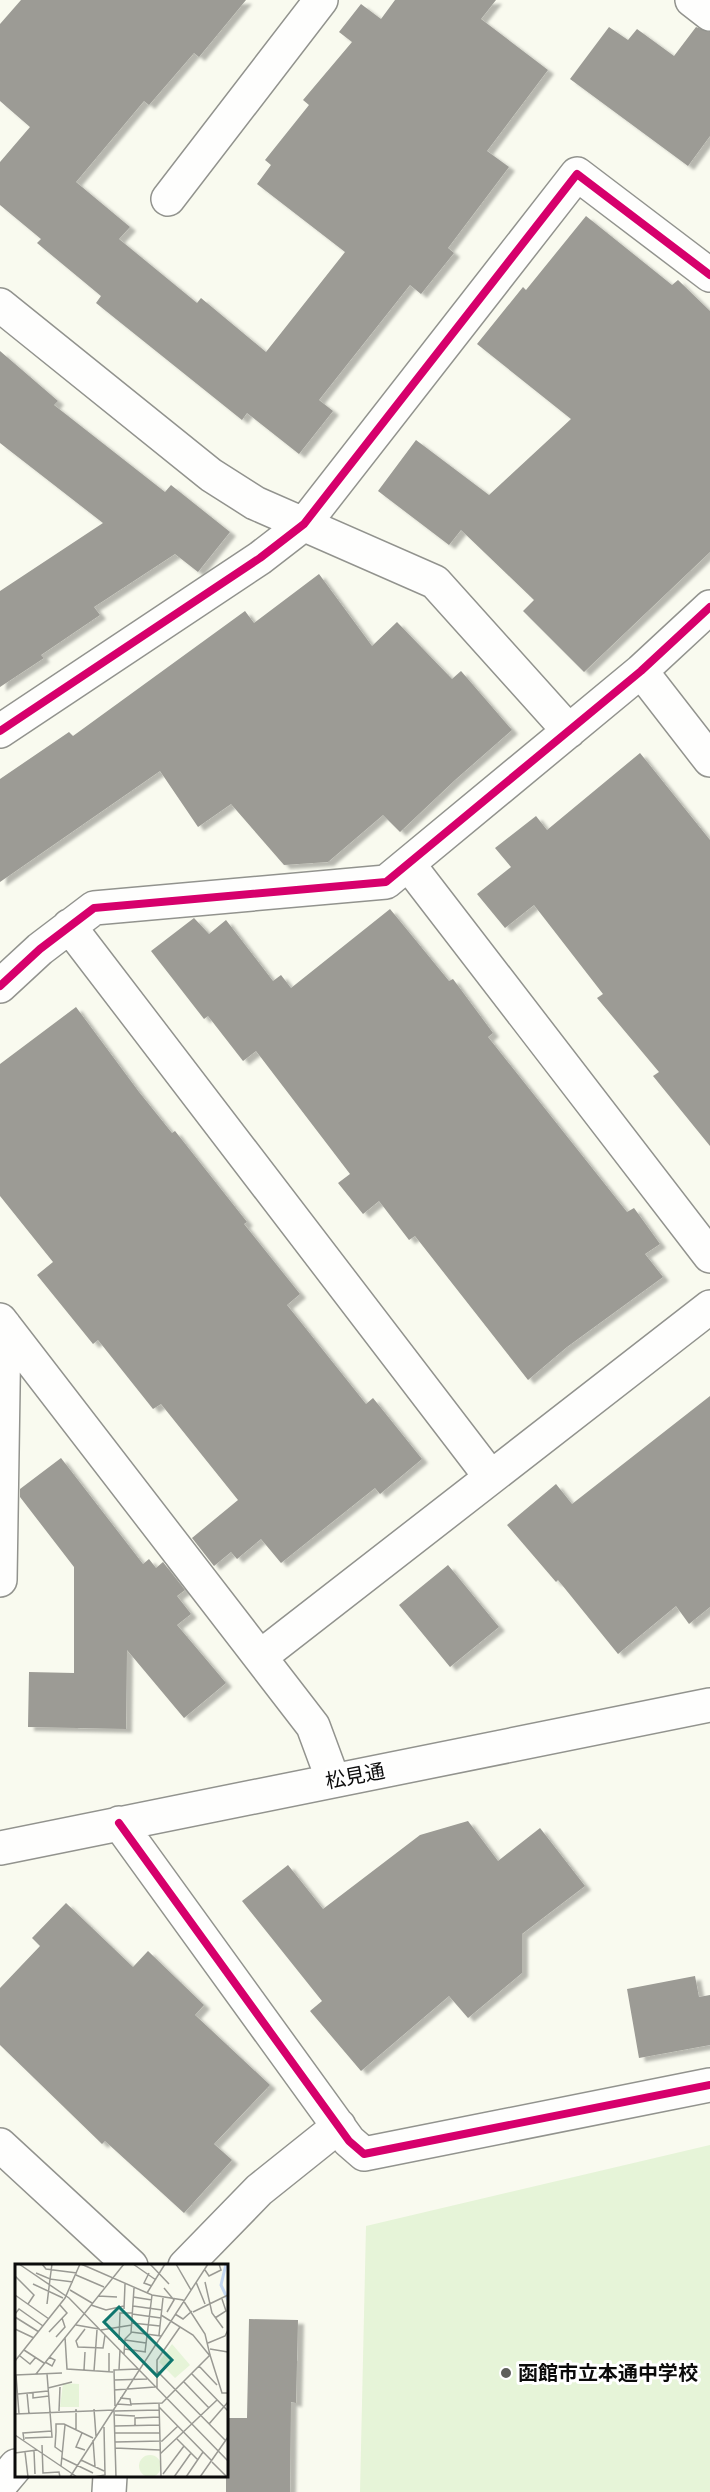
<svg xmlns="http://www.w3.org/2000/svg" width="710" height="2492" viewBox="0 0 710 2492" font-family="Lora,'Noto Sans JP',serif">
  <style>
    .pitch { fill: #e6f4d8 }
    .building { fill: #9c9b95; filter: url(#shadow) }
    .lines { fill: none; stroke-linecap: round; stroke-linejoin: round }
    .minor-casing { stroke: #92938e; stroke-width: 36 }
    .minor { stroke: #fefefd; stroke-width: 33 }
    .cycleway-casing { stroke: #fff; stroke-width: 11 }
    .cycleway { stroke: #d6006c; stroke-width: 8 }
    .poi-dot { fill: #5e5f5b; stroke: #fff; stroke-width: 2 }
    .labels { text-anchor: middle; stroke-width: 6; stroke-linejoin: round; paint-order: stroke }
    .street-label { font-size: 20px; fill: #0b0b0b; stroke: #fff }
    .poi-label { font-size: 20px; font-weight: bold; fill: #0b0b0b; stroke: #fff; text-anchor: start }
    .inset-river { fill: none; stroke: #c5d8f3; stroke-width: 3 }
    .inset-road { fill: none; stroke: #9a9a94; stroke-width: 1.5 }
    .view { fill: #0f766e; fill-opacity: 0.15; stroke: #0f766e; stroke-width: 3 }
    .inset-edge { fill: none; stroke: #0b0b0b; stroke-width: 3 }
  </style>
  <defs>
    <filter id="shadow"><feDropShadow dx="6" dy="4" stdDeviation="1.5" flood-color="#0004"/></filter>
  </defs>
  <rect width="100%" height="100%" fill="#f9faef"/>
  <!-- pitch -->
  <path class="pitch" d="M710 2145V2492H360L366 2226Z"/>
  <!-- building -->
  <path class="building" d="M21 0H246L199 57 194 53 149 105 144 101 76 182 130 227 119 239 197 303 201 298 266 352 345 252 257 184 271 165 265 160 309 105 303 100 352 42 339 32 361 4 381 19 395 0H496L481 19 548 70 487 151 509 167 448 248 454 253 421 294 410 285 319 400 333 411 299 454 247 413 242 420 96 303 101 296 37 243 41 239 0 205V162L30 127 0 101V24Z
    M609 27 628 40 637 29 674 56 696 27 710 32V136L688 166 570 79Z
    M586 216 672 285 678 280 710 311V552L584 672 523 611 534 600 461 530 449 545 378 491 416 440 489 495 571 419 477 344 523 287 526 290Z
    M0 351 58 401 54 405 165 492 171 485 230 532 198 572 175 554 94 607 100 615 41 655 44 658 0 687V591L103 523 0 443Z
    M319 574 372 646 397 622 452 679 461 671 512 730 455 780 400 832 383 815 328 862 284 865 231 804 198 827 160 771 0 882V779L69 732 73 736 245 611 254 623Z
    M640 753 710 840V1146L653 1076 659 1072 597 998 603 994 534 905 505 928 477 894 511 867 495 848 536 816 547 830Z
    M390 909 449 981 453 979 493 1033 488 1037 627 1212 634 1208 660 1244 645 1254 663 1277 567 1347 528 1380 415 1236 409 1240 379 1201 363 1214 338 1183 350 1174 256 1051 243 1061 208 1016 204 1019 151 951 194 918 209 934 226 920 273 981 281 975 291 988Z
    M76 1007 139 1092 172 1133 175 1131 247 1222 244 1224 300 1294 287 1305 366 1404 373 1398 422 1459 380 1494 375 1488 281 1563 261 1539 237 1559 231 1552 214 1566 192 1538 238 1500 161 1404 153 1409 98 1340 93 1344 37 1275 53 1262 0 1196V1064Z
    M710 1396V1607L689 1624 676 1606 618 1654 558 1580 556 1582 507 1525 556 1484 572 1504Z
    M61 1458 143 1564 149 1559 156 1568 163 1562 185 1590 177 1596 191 1614 177 1625 226 1683 184 1718 127 1650 126 1729 28 1727 29 1672 74 1673V1567L20 1497V1489Z
    M448 1565 499 1627 450 1667 399 1605Z
    M468 1821 498 1861 540 1828 585 1886 522 1934V1973L468 2018 449 1996 361 2071 310 2011 322 2001 242 1901 288 1865 323 1909 420 1835Z
    M66 1903 133 1967 148 1951 204 2005 195 2015 270 2085 214 2144 232 2160 184 2213 105 2141 102 2144 0 2045V1988L40 1946 32 1938Z
    M695 1976 699 1997 710 1995V2045L639 2058 627 1989Z
    M249 2319 298 2320 296 2403 291 2402 290 2492H226V2418H247Z"/>
  <g class="lines">
    <defs>
      <path id="minor" d="M692 0 710 14
        M168 199 321 0
        M0 305 211 475 255 503 435 582 569 731
        M641 671 710 760
        M0 731 260 558 304 524 577 174 710 275
        M409 865 710 1256
        M69 926 490 1476
        M0 986 40 949 94 908 386 882 641 671 710 607
        M0 1320 313 1726 333 1780
        M0 1580 4 1325
        M260 1657 710 1307
        M119 1823 349 2141 364 2154 710 2085
        M0 1848 710 1705
        M0 2145 131 2266
        M185 2266 259 2190 339 2126
        M0 2485 16 2466
        M109 2492 110 2476"/>
    </defs>
    <!-- minor casing -->
    <use href="#minor" class="minor-casing"/>
    <!-- minor -->
    <use href="#minor" class="minor"/>
    <defs>
      <path id="cycleway" d="M0 731 260 558 304 524 577 174 710 275
        M0 986 40 949 94 908 386 882 641 671 710 607
        M119 1823 349 2141 364 2154 710 2085"/>
    </defs>
    <!-- cycleway casing -->
    <use href="#cycleway" class="cycleway-casing"/>
    <!-- cycleway -->
    <use href="#cycleway" class="cycleway"/>
  </g>
  <!-- markers -->
  <circle class="poi-dot" cx="506" cy="2373" r="6"/>
  <g class="labels">
    <!-- street labels -->
    <g class="street-label">
      <text transform="translate(355 1776) rotate(-11)" y="7">松見通</text>
    </g>
    <!-- poi labels -->
    <g class="poi-label">
      <text x="518" y="2380">函館市立本通中学校</text>
    </g>
  </g>
  <!-- overview -->
  <g transform="translate(15 2264)">
    <rect width="213" height="213" fill="#f9faef"/>
    <path d="M157 80 175 101 160 114 144 98ZM48 119 64 120V143H45ZM124 202a11 11 0 1 1 22 0a11 11 0 1 1-22 0Z" fill="#e6f4d8"/>
    <path class="inset-river" d="M211 0 206 21 213 36"/>
    <path class="inset-road" d="M4 0 54 34 213 197M27 0 31 5 62 9M66 0 137 31 168 36 190 70 195 91 147 139 116 140M118 0 141 16M135 0 154 20M161 0 176 26M190 6 194 12 206 6 204 0M21 9 35 15 37 0M134 9 129 19 137 22M61 11 89 23M0 12 19 31 13 40M181 18 190 40M190 18 197 49 208 64M18 20 48 34M149 24 159 36 152 48M55 26 77 39M132 29 150 0M0 31 34 55M83 32 102 33M118 33 137 36M32 40 35 15 58 18M76 41 91 46 109 42M118 42 147 46M109 45 110 20M178 48 213 31M0 50 4 45 28 62M117 50 146 54M160 50 168 55 177 47M146 51 178 71 195 92M0 53 24 68M200 54 211 47 207 35M117 59 145 62M61 61 84 65M0 65 19 74M70 65 61 77 63 83 88 84 90 71M86 66 117 61M34 68 52 49 45 41M116 68 146 72M144 71 148 34M41 73 50 63 47 54M50 73 52 105 98 108M104 76 105 49H117M110 76 131 79M193 79 210 72 213 66M110 85 131 88M195 85 213 88M9 86 29 99M130 88 137 31M109 90 110 75 116 69 119 24M195 91 207 129H213M5 92 15 100 21 93M0 97 50 34 65 0M30 98 37 102 40 96 34 93M184 102 202 121M69 106 70 88M104 106 105 86M79 107 82 66M142 107 210 176M94 108V89M21 110 109 0M177 110 213 147M0 111 47 109M1 111 4 150M99 116 132 115M169 118 194 144M33 124 57 118M142 124V96L165 63M99 126 140 123M18 128V134L34 132M12 129 14 150M3 130 33 127M144 139 146 213M102 140 116 141 115 135 105 134M100 142 99 106 123 105M144 143 196 196M79 145 81 172M44 147 45 123M100 147 144 146M0 150 99 146 101 213M100 151 120 152M194 160 213 138M100 162 145 161M120 162V154L145 153M61 165V145M41 168V160H49L78 174M41 168 40 183 47 188M67 169 61 183 70 186M100 169H145M0 171 62 213M10 174 37 173 32 110M162 175 183 196M9 176 8 169 37 167M78 176 80 203M100 178 147 177 163 162M27 181 28 209 44 208 45 213M100 184 145 186M19 187 20 210M10 188 13 213M0 189 22 186M145 190 202 136M47 194 78 209M66 196 89 207M197 198 212 213M46 202 50 161M148 210 169 182M55 213 193 0M79 213 90 211 89 163M159 213 176 189M171 213 188 188M185 213 213 173"/>
    <path class="view" d="M104 43 157 96 142 112 89 58Z"/>
    <rect width="213" height="213" class="inset-edge"/>
  </g>
</svg>
